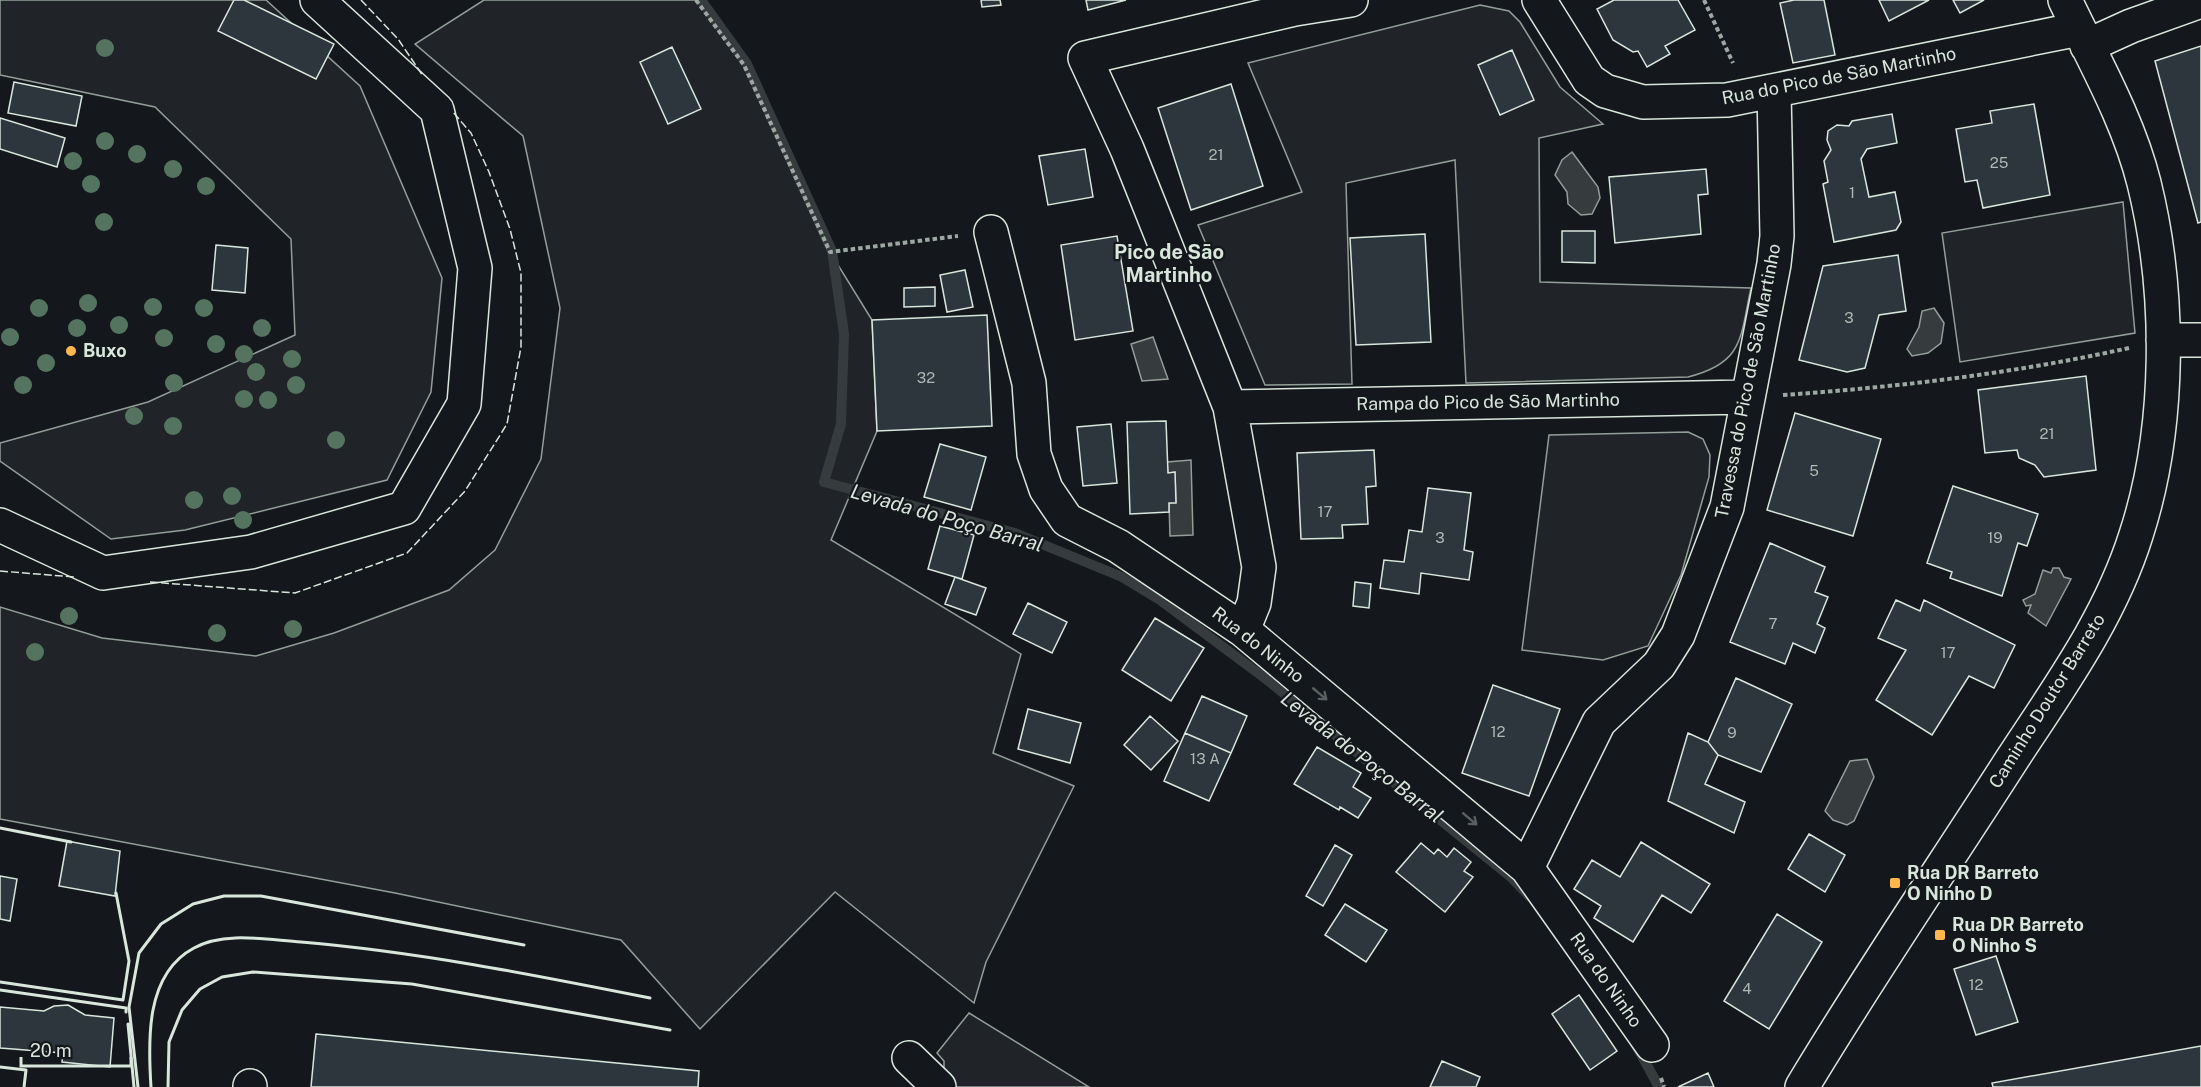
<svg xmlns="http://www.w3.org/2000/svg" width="2201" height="1087" viewBox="0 0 2201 1087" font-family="'Public Sans',sans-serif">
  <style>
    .green { fill: #202428; stroke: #939e99; stroke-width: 1.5 }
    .water { fill: #363b3e; stroke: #939e99; stroke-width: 1.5 }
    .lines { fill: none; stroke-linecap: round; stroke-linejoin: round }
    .stream { stroke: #363b3e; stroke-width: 10 }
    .building { fill: #2c363c; stroke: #d8e6dc; stroke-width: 1.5 }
    .minor-casing { stroke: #d8e6dc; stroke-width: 36 }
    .path { stroke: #9da8a2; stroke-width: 4; stroke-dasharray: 4.5 3; stroke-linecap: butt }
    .minor { stroke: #14181c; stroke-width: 33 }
    .fence { stroke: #d8e6dc; stroke-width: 1.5; stroke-dasharray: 8 3; stroke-linecap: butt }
    .wall { stroke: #d8e6dc; stroke-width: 3 }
    .tree { fill: #55745f }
    .oneway { stroke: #59605f }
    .poi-dot { fill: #ffb74d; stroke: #14181c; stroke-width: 2 }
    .labels { text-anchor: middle; stroke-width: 4.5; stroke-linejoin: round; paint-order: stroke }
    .number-label { font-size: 15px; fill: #adbab4 }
    .street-label { font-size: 18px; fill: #d8e6dc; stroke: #14181c }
    .poi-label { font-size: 18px; font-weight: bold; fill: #d8e6dc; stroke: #14181c; text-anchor: start }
    .neighbourhood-label { font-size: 20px; font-weight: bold; fill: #d8e6dc; stroke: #14181c }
    .water-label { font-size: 20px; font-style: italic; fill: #d8e6dc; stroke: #14181c }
  </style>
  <rect width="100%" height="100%" fill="#14181c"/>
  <!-- green -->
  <path class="green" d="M0 0H266L360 86 442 278 431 392 387 480 185 530 111 539 0 461V443L148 402 295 335 291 239 155 107 0 75Z
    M484 0H696L744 65 830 252 872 320 877 431 831 540 1021 654 993 753 1074 786 986 962 974 1003 835 892 700 1029 621 940 395 893 0 819V607L102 638 256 656 334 633 449 590 495 550 541 459 560 308 523 136 415 44Z
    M1480 5 1509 11 1520 22 1560 87 1603 124 1539 138 1540 282 1751 288C1740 338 1744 363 1688 377L1466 383 1455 160 1346 183 1352 384 1265 385 1198 225 1302 192 1248 63Z
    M2123 202 2135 333 1960 362 1942 233Z
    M1688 432 1703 439 1710 455 1709 477 1681 575 1648 646 1603 660 1522 650 1549 435Z
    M969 1013 1089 1087H948L944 1077V1061L937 1053Z"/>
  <!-- water -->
  <path class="water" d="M1572 152 1598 187 1600 198 1592 214 1581 215 1568 204 1567 192 1555 175 1562 160Z
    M1934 308 1944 323 1941 343 1928 353 1912 356 1907 349 1919 327 1922 311Z
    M1153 337 1168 379 1142 381 1131 344Z
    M1191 460 1193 535 1170 536 1169 503 1176 502 1175 472 1168 473 1167 462Z
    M2053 568H2059L2064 577 2071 579 2046 626 2028 613 2031 605 2026 606 2023 600 2035 594 2043 570 2051 573Z
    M1867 759 1874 777 1854 821 1847 825 1833 820 1825 811 1850 761Z"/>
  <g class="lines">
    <!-- stream -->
    <path class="stream" d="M701 0 747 64 832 251 844 334 841 424 824 482 1015 533 1122 577 1160 600 1266 679 1511 877 1529 896
      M1637 1047 1659 1087"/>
  </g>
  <!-- building -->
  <path class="building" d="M234 0H244L334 44 316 79 218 31Z
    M981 0H1000L1001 5 982 7Z
    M1086 0H1126L1088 10Z
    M1614 0H1678L1695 30 1665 46 1670 54 1647 67 1638 51 1633 52 1613 40 1597 9Z
    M1794 0H1824L1835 55 1793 63 1780 3Z
    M1879 0H1929L1889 21Z
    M1953 0H1984L1960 13Z
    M2201 46V222L2198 223 2155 61Z
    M672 47 701 109 668 124 640 62Z
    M1512 50 1534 100 1500 115 1478 65Z
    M14 82 82 96 76 126 8 113Z
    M1231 84 1263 186 1191 210 1158 108Z
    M2034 104 2050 195 1983 208 1977 180 1965 182 1956 129 1992 123 1990 111Z
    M1892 114 1897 143 1867 149 1861 159 1869 197 1895 192 1901 222 1896 230 1834 242 1823 184 1828 182 1824 161 1831 150 1827 140 1828 131 1837 125 1849 126 1852 121Z
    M0 118 65 138 57 167 0 149Z
    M1085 149 1093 197 1048 205 1039 156Z
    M1706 169 1708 194 1698 195 1701 234 1615 243 1609 177Z
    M1562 231H1595V263L1562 262Z
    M1425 234 1431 342 1356 345 1350 238Z
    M1117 236 1133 331 1075 340 1061 245Z
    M216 245 248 248 245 293 212 290Z
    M1898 255 1906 311 1879 315 1865 368 1847 372 1799 360 1823 266Z
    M965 270 973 307 947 312 940 275Z
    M935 287V306L904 307V288Z
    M987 315 992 426 877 431 872 320Z
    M2086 376 2096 470 2044 477 2035 465 2019 458 2017 450 1985 453 1978 390Z
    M1795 413 1881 439 1853 536 1767 510Z
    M1166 421 1168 473 1175 472 1176 503H1169V512L1130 514 1127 422Z
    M1111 424 1117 483 1083 486 1077 427Z
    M940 444 986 457 971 510 924 497Z
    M1374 450 1376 486 1366 487 1368 524 1342 525 1343 538 1301 539 1297 453Z
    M1953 486 2038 514 2027 546 2018 543 2002 596 1950 578 1952 572 1927 563Z
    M1428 488 1471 493 1464 550 1473 552 1469 580 1421 573 1419 594 1380 588 1384 560 1404 562 1409 530 1422 532Z
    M940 526 974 535 962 579 928 569Z
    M1770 543 1825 567 1815 592 1828 597 1817 624 1825 628 1815 653 1793 643 1785 664 1730 642Z
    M955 577 986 588 976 615 945 604Z
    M1355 582 1371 584 1369 608 1353 606Z
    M1896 600 1920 611 1924 600 2015 645 1994 688 1969 676 1932 735 1876 700 1906 650 1878 638Z
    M1028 603 1067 622 1052 653 1013 634Z
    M1155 618 1204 648 1171 701 1122 670Z
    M1736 678 1792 704 1761 772 1718 755 1708 742Z
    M1493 685 1560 709 1529 796 1462 773Z
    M1202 696 1247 716 1231 753 1185 733Z
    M1028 709 1081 723 1070 763 1018 749Z
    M1150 716 1178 741 1151 770 1124 745Z
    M1185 733 1231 753 1209 801 1164 781Z
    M1688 733 1708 742 1718 755 1705 784 1745 802 1734 833 1668 801Z
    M1317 747 1361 773 1353 787 1371 798 1358 818 1340 807 1339 810 1294 784Z
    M1809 834 1845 855 1825 892 1788 869Z
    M67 841 120 851 115 896 59 886Z
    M1641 842 1710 884 1691 913 1662 895 1633 942 1594 918 1601 906 1574 889 1592 860 1620 877Z
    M1421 843 1434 854 1438 849 1447 857 1454 848 1471 862 1464 871 1473 877 1445 912 1396 872Z
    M1335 845 1352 855 1323 906 1306 896Z
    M0 876 17 879 10 921 0 919Z
    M1345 904 1387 930 1366 962 1325 935Z
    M1777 914 1822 942 1769 1029 1724 1001Z
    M1996 956 2018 1022 1976 1035 1954 969Z
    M1579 995 1617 1051 1590 1070 1552 1014Z
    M68 1005 85 1015 114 1018 110 1067 62 1062 63 1053 0 1048V1007L44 1011 54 1006Z
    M316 1034 699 1071 698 1087H311Z
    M2201 1046V1087H1993L1992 1083Z
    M1442 1061 1480 1077 1476 1087H1430Z
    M1708 1073 1714 1087H1678Z"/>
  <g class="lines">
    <defs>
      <path id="minor" d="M1539 0 1589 80 1605 91 1643 102 1727 100 2079 29
        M2087 46 2131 26 2201 1
        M991 232 1029 383 1034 454 1046 489 1067 520 1118 546 1243 630 1527 868 1652 1045
        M2163 340H2201
        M1230 407 1747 397
        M0 525 103 573 251 552 404 508 464 404 475 268 437 110 317 0
        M1243 630 1254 603 1259 567 1230 407 1127 149 1085 58 1295 9 1351 0
        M1527 868 1599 722 1659 665 1678 635 1727 507 1774 264 1777 236 1774 91
        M909 1058 939 1087
        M250 1087V1086
        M1802 1087C1868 977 1941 870 2011 761 2058 689 2110 618 2136 535 2171 428 2171 292 2144 183 2128 119 2093 59 2065 0"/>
    </defs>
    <!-- minor casing -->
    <use href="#minor" class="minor-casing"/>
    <!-- path -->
    <path class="path" d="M696 0 744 65 830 252 958 236
      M1704 0 1733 63
      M1783 395C1900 387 2015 373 2129 348
      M1661 1078 1664 1087"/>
    <!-- minor -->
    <use href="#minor" class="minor"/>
    <!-- fence -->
    <path class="fence" d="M361 0 398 39 423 76
      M0 571 75 577
      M150 582 295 593 407 553 465 491 507 424 521 347V273L510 229 489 172 471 133 452 111"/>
    <!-- wall -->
    <path class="wall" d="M0 828 71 842
      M0 982 123 1000 129 961 116 893
      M0 990 126 1008V1012
      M128 1024 134 1087
      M0 1067 26 1070 24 1087
      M138 1087 129 1007 139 953 161 924 193 904 224 896H261L524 945
      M151 1087C148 1041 145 974 194 948 224 931 268 940 301 942 419 952 534 975 650 998
      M168 1087 169 1042 182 1010 200 989 222 977 253 972 412 984 670 1030"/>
  </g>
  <!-- trees -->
  <g class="tree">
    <circle cx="105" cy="48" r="9"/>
    <circle cx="105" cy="141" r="9"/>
    <circle cx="137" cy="154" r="9"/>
    <circle cx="73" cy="161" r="9"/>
    <circle cx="173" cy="169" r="9"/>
    <circle cx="91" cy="184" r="9"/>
    <circle cx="206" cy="186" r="9"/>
    <circle cx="104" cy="222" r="9"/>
    <circle cx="88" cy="303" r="9"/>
    <circle cx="153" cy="307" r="9"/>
    <circle cx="39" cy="308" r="9"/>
    <circle cx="204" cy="308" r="9"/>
    <circle cx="119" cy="325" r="9"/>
    <circle cx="77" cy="328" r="9"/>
    <circle cx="262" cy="328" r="9"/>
    <circle cx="10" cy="337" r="9"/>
    <circle cx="164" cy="338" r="9"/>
    <circle cx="216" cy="344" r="9"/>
    <circle cx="244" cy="354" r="9"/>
    <circle cx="292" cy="359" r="9"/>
    <circle cx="46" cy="363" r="9"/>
    <circle cx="256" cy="372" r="9"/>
    <circle cx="174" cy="383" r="9"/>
    <circle cx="23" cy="385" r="9"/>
    <circle cx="296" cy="385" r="9"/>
    <circle cx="244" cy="399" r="9"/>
    <circle cx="268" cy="400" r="9"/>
    <circle cx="134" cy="416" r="9"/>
    <circle cx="173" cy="426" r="9"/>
    <circle cx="336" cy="440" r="9"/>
    <circle cx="232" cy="496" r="9"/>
    <circle cx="194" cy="500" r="9"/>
    <circle cx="243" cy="520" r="9"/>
    <circle cx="69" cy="616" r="9"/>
    <circle cx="293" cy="629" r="9"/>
    <circle cx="217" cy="633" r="9"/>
    <circle cx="35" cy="652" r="9"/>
  </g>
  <!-- one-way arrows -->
  <defs><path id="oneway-shaft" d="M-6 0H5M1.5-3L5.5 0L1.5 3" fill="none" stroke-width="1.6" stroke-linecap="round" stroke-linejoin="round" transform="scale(1.5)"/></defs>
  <g class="oneway">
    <use href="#oneway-shaft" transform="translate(1320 694) rotate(40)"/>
    <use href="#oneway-shaft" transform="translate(1470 819) rotate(40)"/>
  </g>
  <!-- markers -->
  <g class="poi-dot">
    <circle cx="71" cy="351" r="6"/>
    <rect x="1889" y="877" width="12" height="12" rx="3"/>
    <rect x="1934" y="929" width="12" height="12" rx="3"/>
  </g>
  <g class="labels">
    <!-- number labels -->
    <g class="number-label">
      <text x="1216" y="160">21</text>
      <text x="1999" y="168">25</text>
      <text x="1852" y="198">1</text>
      <text x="1849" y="323">3</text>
      <text x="926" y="383">32</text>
      <text x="2047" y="439">21</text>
      <text x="1814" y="476">5</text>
      <text x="1325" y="517">17</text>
      <text x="1440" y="543">3</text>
      <text x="1995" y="543">19</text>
      <text x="1773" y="629">7</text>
      <text x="1948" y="658">17</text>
      <text x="1498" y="737">12</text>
      <text x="1732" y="738">9</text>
      <text x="1205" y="764">13 A</text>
      <text x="1976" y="990">12</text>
      <text x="1747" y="994">4</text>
    </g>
    <!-- street labels -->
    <g class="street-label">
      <text transform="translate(1839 76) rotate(-11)" y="6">Rua do Pico de São Martinho</text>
      <text transform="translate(1748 381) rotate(-79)" y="6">Travessa do Pico de São Martinho</text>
      <text transform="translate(1488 402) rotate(-1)" y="6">Rampa do Pico de São Martinho</text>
      <text transform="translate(1258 645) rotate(38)" y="6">Rua do Ninho</text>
      <text transform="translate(2047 701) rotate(-58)" y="6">Caminho Doutor Barreto</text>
      <text transform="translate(1606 980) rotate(55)" y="6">Rua do Ninho</text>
    </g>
    <!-- poi labels -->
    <g class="poi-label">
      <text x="83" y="357">Buxo</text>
      <text x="1907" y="879">Rua DR Barreto<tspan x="1907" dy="21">O Ninho D</tspan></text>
      <text x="1952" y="931">Rua DR Barreto<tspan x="1952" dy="21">O Ninho S</tspan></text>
    </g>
    <!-- neighbourhood labels -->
    <g class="neighbourhood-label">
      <text x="1169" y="259">Pico de São<tspan x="1169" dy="23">Martinho</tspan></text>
    </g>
    <!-- water labels -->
    <g class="water-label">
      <text transform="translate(947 518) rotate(16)" y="7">Levada do Poço Barral</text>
      <text transform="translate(1362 757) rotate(38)" y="7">Levada do Poço Barral</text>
    </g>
  </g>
  <!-- scale -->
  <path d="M21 1057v9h110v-9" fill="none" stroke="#d8e6dc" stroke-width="3"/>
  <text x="30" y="1057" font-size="18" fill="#d8e6dc" stroke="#14181c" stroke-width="4.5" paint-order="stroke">20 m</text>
</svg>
